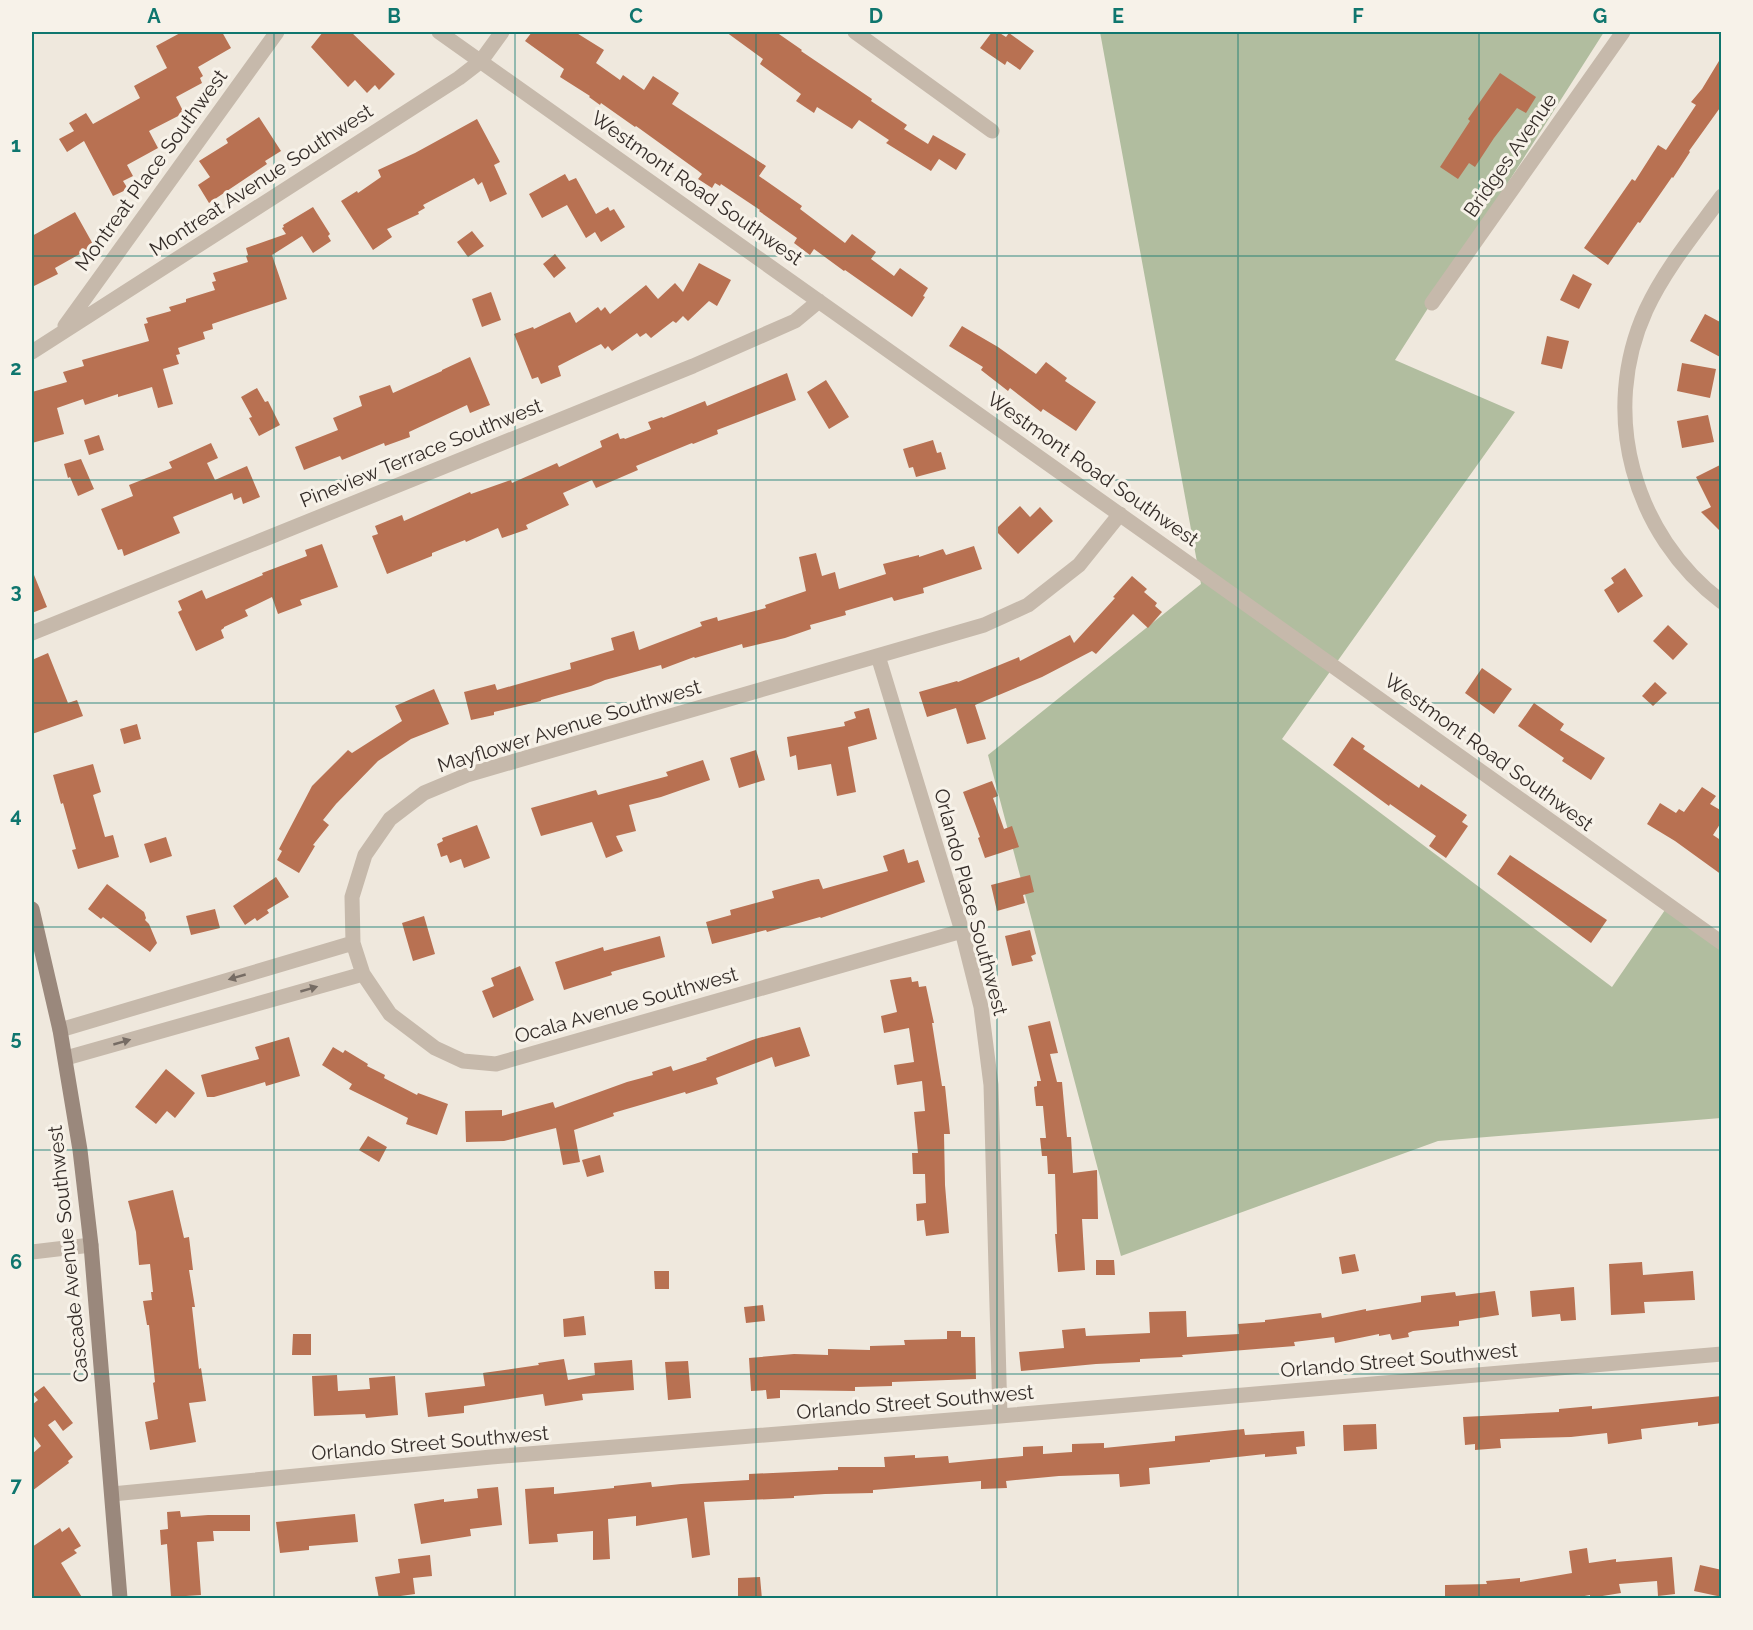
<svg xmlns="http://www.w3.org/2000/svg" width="1753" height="1630" viewBox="0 0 1753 1630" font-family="Raleway,sans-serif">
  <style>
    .green { fill: #b1bd9f }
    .building { fill: #b87152 }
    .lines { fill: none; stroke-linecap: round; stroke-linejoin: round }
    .street { stroke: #c6b9ab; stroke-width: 15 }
    .secondary { stroke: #9a887c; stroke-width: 15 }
    .oneway { fill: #766c64 }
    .grid { fill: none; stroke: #0f766e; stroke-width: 1.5; stroke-opacity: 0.55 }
    .labels { text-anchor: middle; stroke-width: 6; stroke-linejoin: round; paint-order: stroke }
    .street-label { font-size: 20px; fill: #352d29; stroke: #f7f2e9 }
    .neatline { fill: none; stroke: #0f766e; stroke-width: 2 }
    .grid-label { font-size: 20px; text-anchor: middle; font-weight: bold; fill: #0f766e }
  </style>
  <rect width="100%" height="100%" fill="#efe8dd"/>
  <!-- green -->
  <path class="green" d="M1100 32H1604L1395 360 1515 412 1282 739 1612 987 1665 910 1721 950V1118L1438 1141 1121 1256 988 755 1201 584Z"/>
  <!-- building -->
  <path class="building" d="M182 32H222L231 48 198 67 203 76 200 78 202 83 176 97 184 113 149 131 158 148 127 165 133 176 123 181 128 189 113 196 84 141 67 152 59 139 74 131 69 123 86 113 93 124 140 98 134 86 167 68 156 46Z
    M323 32H351L395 74 379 90 375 85 367 93 355 80 348 87 311 47Z
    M532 32H575L604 50 596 63 620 80 623 75 644 90 653 76 679 93 672 104 766 166 759 176 802 206 800 209 845 243 852 234 876 252 871 259 894 276 900 268 928 288 923 296 925 297 912 317 845 270 844 271 814 249 810 255 794 243 797 238 759 211 760 210 721 184 720 186 715 183 712 188 698 179 702 174 697 170 636 126 635 127 601 103 600 105 589 97 590 96 560 77 564 69 525 41Z
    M726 32H776L802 50 801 51 872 99 871 101 907 125 904 129 928 144 933 135 966 154 956 170 939 159 931 171 886 143 889 140 859 120 852 129 817 107 814 113 796 101 801 94 760 64 763 59Z
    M992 32H998L1006 37 1009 33 1034 51 1020 70 1007 61 1005 65 980 48Z
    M1722 56V105L1689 151 1690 152 1673 178 1672 177 1640 223 1638 222 1608 265 1584 248 1632 179 1635 181 1658 145 1666 150 1696 105 1691 102 1702 89Z
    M1500 73 1536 97 1526 113 1517 108 1494 138 1475 167 1469 163 1458 179 1440 167 1470 121 1468 119Z
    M259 117 281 151 265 161 267 164 209 203 198 185 210 177 199 161 228 143 226 139Z
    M477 119 500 162 494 165 507 194 490 202 482 182 478 185 474 178 423 205 425 208 418 212 419 214 387 229 392 237 373 250 341 201 357 191 358 193 381 177 378 170 415 153Z
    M565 174 569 181 576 178 596 214 608 207 610 211 614 209 625 227 601 242 595 232 586 238 567 205 542 218 529 194Z
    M313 207 330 234 328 236 331 241 313 253 302 236 272 255 287 299 212 324 213 329 203 332 205 339 178 348 180 354 176 355 179 364 163 369 173 404 158 408 152 387 118 397V394L85 405 83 399 57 408 64 434 32 443V392L67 382 63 372 84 366 82 360 149 341 144 324 148 323 146 318 171 311 169 307 186 302V299L215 290 212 282 216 281 213 273 248 262 246 256 248 255 246 248 286 234 282 228 284 227 283 225Z
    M75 212 94 246 55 268 58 274 32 287V236Z
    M472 231 484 246 468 257 457 242Z
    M555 254 566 268 554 278 543 264Z
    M699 263 731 280 717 306 709 301 688 321 683 316 676 323 673 321 651 338 646 333 640 337 637 333 612 351 608 346 605 349 601 344 558 366 561 376 541 384 538 377 532 379 514 334 533 327 534 329 570 312 576 323 598 307 601 311 605 307 610 314 646 285 658 299 675 283 683 292Z
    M1573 274 1592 284 1579 309 1560 300Z
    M491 292 501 320 482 327 472 299Z
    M1705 314 1722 323V358L1690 341Z
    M962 326 998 347 1036 374 1046 362 1067 378 1065 381 1096 402 1076 431 1043 409 1041 412 1010 388 1008 391 981 370 983 367 949 346Z
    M1547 336 1569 341 1562 369 1541 364Z
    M470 357 490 405 470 413 467 405 409 432 410 437 385 446 384 443 342 460 340 456 304 470 295 447 338 430 333 418 362 406 359 396 390 385 393 393 442 371V370Z
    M1682 363 1716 369 1710 398 1677 391Z
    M787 373 796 400 717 430 718 434 693 444 692 443 636 466 638 470 596 488 592 480 563 493 569 505 526 525 528 529 502 538 498 528 466 542 465 540 432 553V556L387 574 372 536 378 534 375 526 402 515 404 521 470 492 471 494 511 480 512 483 557 463 559 467 602 447 600 441 618 433 620 439 624 438 625 439 651 429 648 422 662 417 663 418 705 401 707 406Z
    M826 380 849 417 829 429 807 392Z
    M257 388 265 402 268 401 280 425 259 436 249 418 252 417 241 397Z
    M1708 415 1714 442 1682 448 1677 421Z
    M99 435 104 450 89 455 84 440Z
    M933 440 937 453 941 452 946 469 916 477 913 467 909 468 903 449Z
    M211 443 218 458 207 463 215 480 247 466 260 497 243 504 241 497 234 500 232 493 173 517 180 533 124 556 122 549 118 550 101 509 133 496 129 485 172 468 169 462Z
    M81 459 94 489 78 496 70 477 68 478 64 464Z
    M1722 464V533L1701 512 1711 507 1696 477Z
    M1020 506 1030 517 1040 507 1053 521 1018 554 998 533V527Z
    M322 544 338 587 300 600 302 605 278 614 272 597 245 610 248 616 224 627V628L221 630 224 638 196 651 178 612 182 610 178 601 202 590 206 599 263 575 262 573 307 556 305 550Z
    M974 546 982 569 923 588 924 593 894 601 892 597 845 611 846 615 810 625 811 629 785 638 743 648 742 644 695 658 694 657 662 669 661 665 605 680 591 686 541 700V701L494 712V715L471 720 464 692 495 684 497 690 571 669 570 663 614 650 611 638 634 631 639 650 702 626 700 622 717 617 718 621 766 608 765 605 806 591 799 557 816 553 822 576 835 572 839 589 886 574 883 564 919 555V557L943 549 946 555Z
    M1625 568 1643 596 1618 613 1604 590 1614 583 1611 578Z
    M32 570 47 607 32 613Z
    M1132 576 1147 589 1144 592 1157 603 1155 606 1162 612 1148 628 1133 614 1096 654 1092 651 1042 677 975 705 986 739 967 744 956 708 927 717 919 692 957 681 958 682 1019 657 1020 661 1070 635 1074 643 1115 598 1113 597Z
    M1668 625 1688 644 1673 660 1653 641Z
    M48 653 68 703 77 700 83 716 32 734V660Z
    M1482 668 1512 689 1494 714 1465 693Z
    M1655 682 1667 693 1653 706 1642 696Z
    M434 689 449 724 411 739 378 761 336 804 323 820 329 825 313 845 315 846 299 873 277 860 282 851 279 849 312 786 348 750 352 753 402 721 395 706Z
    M1534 703 1564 724 1560 730 1605 758 1591 780 1562 761 1564 758 1518 726Z
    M869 708 877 739 848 747 856 792 837 796 831 764 798 770 796 755 790 757 787 737 845 726 844 722 856 718 854 712Z
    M137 724 141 739 124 744 120 729Z
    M1352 737 1365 746 1363 749 1419 788 1421 784 1467 815 1462 822 1468 826 1446 858 1429 846 1436 836 1390 804 1389 806 1333 765Z
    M756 750 765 780 739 788 730 758Z
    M703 760 710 780 661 797 629 805 636 831 616 836 623 851 606 858 592 822 541 836 531 808 596 790 598 795 668 776 666 772Z
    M93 764 101 792 93 795 105 837 113 835 119 857 78 869 72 850 76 849 63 803 61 804 53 775Z
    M992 781 998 796 993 798 1004 829 1012 826 1019 847 985 858 978 838 980 837 963 792Z
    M1702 787 1716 796 1710 804 1722 811V821L1713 835 1722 841V875L1675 841 1647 824 1660 803 1676 813 1679 809 1684 812Z
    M477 825 490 858 464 868 461 859 450 863 447 855 441 857 437 844 443 841 442 838Z
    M166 837 172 856 150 863 144 844Z
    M904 849 908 863 918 860 925 882 821 918 820 917 767 932 766 930 712 944 706 922 731 915 730 910 774 898 772 891 812 880 819 879 823 889 888 871 883 856Z
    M1510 855 1607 920 1591 943 1497 874Z
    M1030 875 1034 892 1023 895 1025 903 997 911 991 885Z
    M276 877 289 897 267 910 269 913 257 921 255 918 245 925 233 906Z
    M107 884 144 912 146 918 145 920 149 924 157 943 150 952 103 917 101 919 88 909Z
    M215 909 220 928 191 935 186 916Z
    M424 916 435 954 413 961 402 923Z
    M1030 930 1036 954 1031 956 1033 961 1012 966 1005 936Z
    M660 936 665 957 611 972 612 975 564 990 555 962 603 947 604 951Z
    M520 966 534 1000 493 1018 482 991 494 986 491 978Z
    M911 977 912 982 918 981 919 987 926 986 934 1023H932L942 1086H945L950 1134H944L945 1185 949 1233 926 1236 924 1220 917 1221 916 1204 926 1203 925 1174H913L912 1153H918L914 1112 925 1111 922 1081 897 1085 894 1065 914 1062 909 1028 884 1033 881 1016 897 1012 890 980Z
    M1050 1021 1058 1053 1050 1054 1057 1082H1062L1067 1137H1071L1073 1173 1097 1170 1098 1219H1082L1085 1270 1058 1272 1055 1234H1057L1055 1174H1048L1047 1156H1042L1040 1138H1046L1043 1106H1036L1034 1087 1037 1086V1081H1041L1028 1026Z
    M800 1027 810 1056 775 1067 772 1057 716 1078 718 1084 686 1094 685 1092 613 1113 614 1116 574 1130 580 1162 563 1165 556 1128 504 1141 466 1142 465 1111 502 1110V1116L553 1102 555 1108 627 1082 653 1075 652 1072 671 1066 673 1071 707 1060 706 1058 755 1039Z
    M289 1037 300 1076 266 1086 265 1082 214 1097H207L201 1075 259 1059 255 1047Z
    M333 1047 343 1053 345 1050 368 1064 367 1066 385 1075 384 1078 417 1095 418 1093 448 1104 437 1135 406 1124 408 1118 349 1089 352 1084 322 1065Z
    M166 1069 195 1093 175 1118 167 1111 156 1124 135 1107Z
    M368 1136 387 1147 379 1162 359 1150Z
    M600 1155 604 1172 587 1177 582 1160Z
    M173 1190 184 1238 189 1237 193 1270H189L195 1307H192L199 1369 201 1368 206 1401 189 1403 196 1442 150 1450 145 1422 158 1419 153 1383 155 1382 149 1325H147L143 1301 152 1300 151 1292H153L150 1264 139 1265 136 1232 128 1201Z
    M1355 1254 1359 1271 1342 1274 1339 1257Z
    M1096 1260H1114L1115 1275H1096Z
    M1642 1262 1643 1275 1693 1271 1695 1300 1644 1302 1645 1313 1611 1315 1609 1264Z
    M654 1271H669V1289H655Z
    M1574 1287 1576 1320 1561 1321 1560 1314 1532 1317 1530 1291Z
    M1495 1291 1499 1315 1459 1321V1326L1413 1331 1408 1333 1409 1337 1392 1340 1390 1334 1379 1336V1334L1335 1343 1334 1337 1294 1342 1295 1346 1182 1355 1183 1357 1140 1359V1362L1096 1364 1021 1371 1019 1352 1064 1348 1062 1330 1085 1328 1086 1336 1150 1333 1149 1312 1186 1311 1187 1337 1239 1334 1238 1324 1265 1322V1320L1321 1313 1322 1318 1366 1309V1311L1421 1302V1296L1455 1292 1456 1296Z
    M763 1305 765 1321 746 1323 744 1307Z
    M584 1316 586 1335 564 1337 563 1319Z
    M947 1331H961V1337H975L976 1379 892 1382V1386L855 1387V1391L780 1390V1398L767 1399 766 1390 751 1391 749 1358 794 1354 828 1355V1349L870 1350V1346L905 1345 904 1340 947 1339Z
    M293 1334H311V1355H292Z
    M564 1359 568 1380 595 1375 594 1363 632 1360 634 1390 582 1394 583 1400 545 1406 543 1394 464 1406V1413L428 1417 425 1393 485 1386 483 1373 539 1365 538 1363Z
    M688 1361 691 1398 668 1400 665 1362Z
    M337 1375 338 1391 370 1389 369 1378 395 1376 398 1415 366 1418 365 1414 314 1416 312 1376Z
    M44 1386 73 1423 63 1431 55 1420 48 1425 73 1457 68 1461 69 1463 32 1491V1454L41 1446 32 1434V1405L38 1400 33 1394Z
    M1722 1396V1423L1698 1426V1422L1641 1429 1642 1439 1608 1444 1607 1433 1571 1437 1500 1439 1501 1448 1475 1450V1444L1465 1445 1463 1417 1559 1412V1409L1592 1406V1409Z
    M1376 1424 1377 1449 1344 1451 1343 1425Z
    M1244 1429 1245 1435 1304 1431 1305 1446 1296 1447 1297 1454 1265 1457V1454L1210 1460V1462L1149 1468 1150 1484 1120 1487 1119 1474 1059 1476 1006 1481 1007 1488 981 1489V1481L873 1490V1493L825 1494 794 1496V1498L704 1502 710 1555 692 1558 687 1518 636 1526V1516L608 1519 610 1559 593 1560V1531L557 1534 558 1542 529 1544 525 1489 554 1487V1494L614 1488V1486L651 1482 652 1487 681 1484 749 1480V1474L838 1470V1467H885L884 1457 915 1455V1458L948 1456 949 1463 979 1460 1023 1456V1447L1043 1446V1454L1072 1452V1444L1104 1443V1448L1175 1441V1436Z
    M498 1487 502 1525 470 1529 471 1536 421 1544 414 1504 444 1499V1502L478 1498 477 1489Z
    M180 1511 181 1517 208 1515H250V1531H213L214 1541 197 1542 201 1595 171 1597 167 1544 161 1545 160 1530 168 1529 167 1512Z
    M355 1514 358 1542 309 1546V1550L280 1553 276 1522Z
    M69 1527 81 1546 74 1550 77 1553 61 1563 83 1599H32V1547L60 1528 62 1532Z
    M1587 1548 1589 1563 1616 1559V1562L1672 1557 1675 1594 1658 1596 1657 1581 1619 1584 1621 1593 1590 1598V1595L1568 1599H1445V1585L1487 1584 1486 1581 1520 1578V1582L1572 1573 1569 1551Z
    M430 1555 432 1576 413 1578 415 1594 379 1599 375 1577 400 1573 398 1559Z
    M1700 1565 1722 1570V1597L1694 1591Z
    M760 1577 762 1599H738V1578Z"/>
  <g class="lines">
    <!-- street -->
    <path class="street" d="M439 32 1191 565 1722 943
      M855 32 992 131
      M1722 196C1695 233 1665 269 1646 310 1599 413 1633 535 1722 602
      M1432 303 1623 32
      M65 326 277 32
      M32 352 459 78 481 61 502 32
      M32 633 693 366 795 321 819 301
      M878 656 962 931 981 1007 991 1085 1000 1416
      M962 931 496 1064 463 1061 435 1048 390 1014 363 974 353 943 352 897 365 855 390 819 424 793 467 775 984 625 1028 605 1079 565 1120 514
      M60 1030 353 943
      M66 1058 363 974
      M32 1252 91 1245
      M112 1494 491 1457 1000 1416 1722 1354"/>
    <!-- secondary -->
    <path class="secondary" d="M32 909 60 1030 80 1150 91 1245 120 1598"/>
  </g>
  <!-- one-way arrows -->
  <defs><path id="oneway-solid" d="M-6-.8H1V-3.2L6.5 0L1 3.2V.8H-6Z" transform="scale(1.5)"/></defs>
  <g class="oneway">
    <use href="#oneway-solid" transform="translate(237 977) rotate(164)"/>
    <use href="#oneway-solid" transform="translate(309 989) rotate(-16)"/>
    <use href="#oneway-solid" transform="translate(122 1042) rotate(-16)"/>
  </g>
  <!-- grid -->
  <path class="grid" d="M274 32V1598M515 32V1598M756 32V1598M997 32V1598M1238 32V1598M1479 32V1598M32 256H1722M32 480H1722M32 703H1722M32 927H1722M32 1150H1722M32 1374H1722"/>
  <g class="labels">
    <!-- street labels -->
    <g class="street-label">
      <text transform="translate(1510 155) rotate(-55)" y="7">Bridges Avenue</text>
      <text transform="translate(151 170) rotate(-54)" y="7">Montreat Place Southwest</text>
      <text transform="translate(261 180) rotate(-33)" y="7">Montreat Avenue Southwest</text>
      <text transform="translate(697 188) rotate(35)" y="7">Westmont Road Southwest</text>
      <text transform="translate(421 453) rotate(-22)" y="7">Pineview Terrace Southwest</text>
      <text transform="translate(1093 469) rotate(35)" y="7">Westmont Road Southwest</text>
      <text transform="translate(569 726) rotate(-17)" y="7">Mayflower Avenue Southwest</text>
      <text transform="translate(1489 752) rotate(36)" y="7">Westmont Road Southwest</text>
      <text transform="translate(971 902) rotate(75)" y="7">Orlando Place Southwest</text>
      <text transform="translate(626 1005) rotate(-16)" y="7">Ocala Avenue Southwest</text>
      <text transform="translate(68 1254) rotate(-96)" y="7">Cascade Avenue Southwest</text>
      <text transform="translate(1399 1360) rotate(-5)" y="7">Orlando Street Southwest</text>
      <text transform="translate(915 1402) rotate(-5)" y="7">Orlando Street Southwest</text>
      <text transform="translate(430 1443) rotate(-5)" y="7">Orlando Street Southwest</text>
    </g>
  </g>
  <!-- border -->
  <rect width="1753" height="1630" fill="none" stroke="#f7f2e9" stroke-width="66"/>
  <rect x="33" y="33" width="1687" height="1564" class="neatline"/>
  <g class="grid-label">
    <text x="154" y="23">A</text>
    <text x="394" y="23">B</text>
    <text x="636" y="23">C</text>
    <text x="876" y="23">D</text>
    <text x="1118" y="23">E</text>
    <text x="1358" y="23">F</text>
    <text x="1600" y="23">G</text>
    <text x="16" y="152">1</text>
    <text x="16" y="375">2</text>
    <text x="16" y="598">3</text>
    <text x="16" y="822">4</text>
    <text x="16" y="1045">5</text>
    <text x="16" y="1269">6</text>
    <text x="16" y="1492">7</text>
  </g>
</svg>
